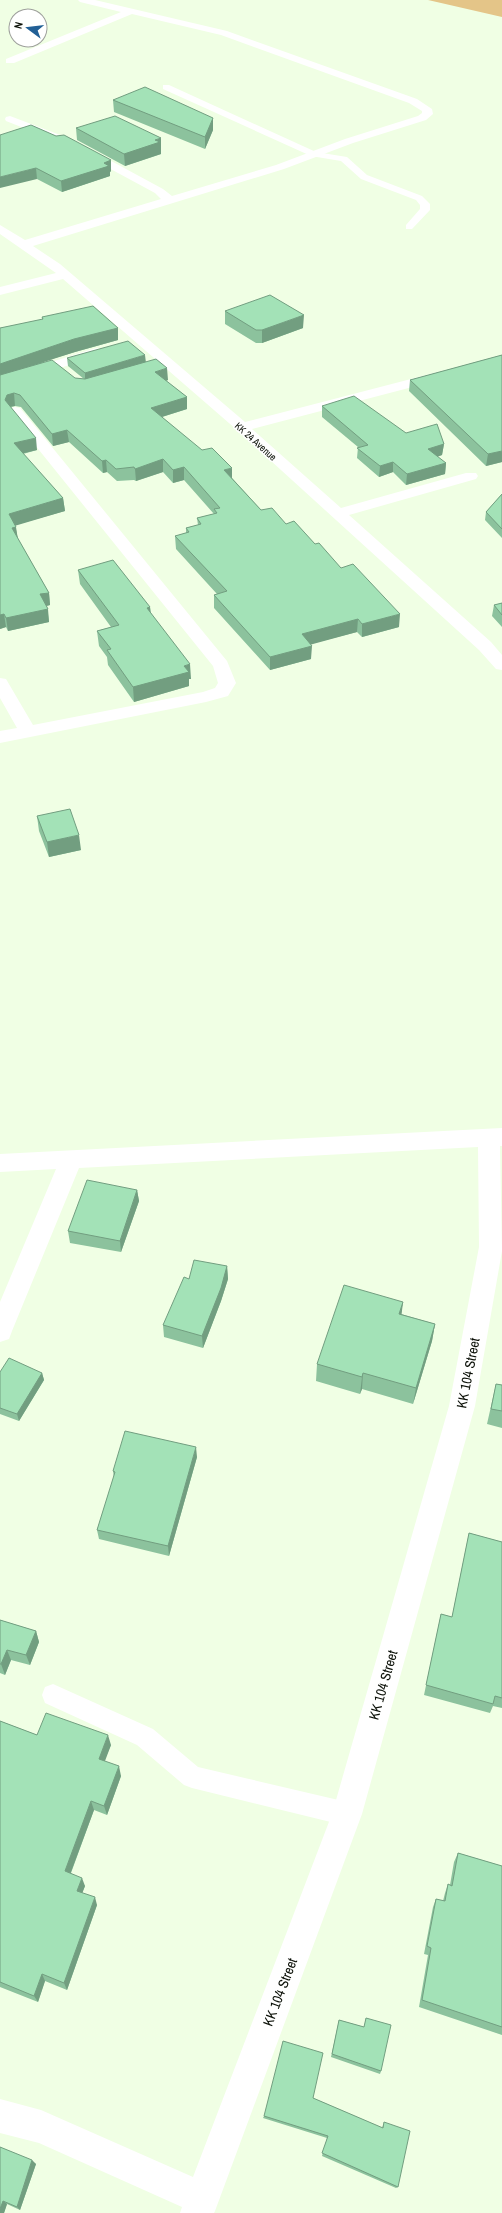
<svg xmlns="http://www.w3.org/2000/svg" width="502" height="2213" viewBox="0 0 502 2213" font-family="'Archivo Narrow',sans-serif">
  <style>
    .green { fill: #e4c588 }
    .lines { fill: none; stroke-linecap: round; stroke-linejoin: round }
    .service { fill: #fff; fill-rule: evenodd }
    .minor { fill: #fff; fill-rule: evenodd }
    .wall { fill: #8cc29d }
    .shaded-wall { fill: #729e80 }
    .building { fill: #a3e2b7; stroke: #729e80 }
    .labels { text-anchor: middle; stroke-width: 3; stroke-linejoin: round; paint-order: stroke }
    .far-street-label { font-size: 10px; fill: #0c1108; stroke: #fff }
    .near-street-label { font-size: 14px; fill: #0c1108; stroke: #fff }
  </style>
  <rect width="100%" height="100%" fill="#f0ffe4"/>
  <!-- green -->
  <path class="green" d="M428 0H502V17Z"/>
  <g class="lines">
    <!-- service -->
    <path class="service" d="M163 85H169L316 152 347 157 367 175 422 196 430 204V210L412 229H406V225L420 209V205L416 200 361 179 341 161 311 156 163 89Z
      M53 1684 153 1729 198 1767 347 1802 355 1806 359 1814 355 1822 347 1826 192 1788 184 1785 137 1745 45 1703 42 1695 45 1687Z"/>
    <!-- minor -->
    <path class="minor" d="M78 0H95L227 31 417 99 432 109 433 114 426 120 353 143 284 169 33 246 60 264 245 422 438 372 443 373 445 376 443 379 252 429 341 508 466 473H476L478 476 476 479 349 515 491 642 502 655V670L496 669 479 650 237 430 63 279 0 295V287L56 273 0 234V225L25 240 161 199 155 193 81 153 79 151 81 149H89L163 189 172 196 276 165 345 139 418 116 422 113V111L409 103 221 35 132 14 14 63H6V59L121 12 80 2Z
      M10 116 60 135 62 137 60 139H52L6 121 5 119 6 117Z
      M96 348 101 349 103 352 101 355 0 387V378Z
      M15 407 20 408 227 661 236 683 228 696 206 702 0 743V731L17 728 0 698V678L6 679 33 725 203 692 215 688 218 683 213 666 10 414 8 411 10 408Z
      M502 1128V1146H500L502 1251 475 1406 362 1814 215 2211 214 2213H180L182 2207 39 2143 0 2133V2099L41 2110 193 2177 332 1814 449 1406 479 1247 478 1147 79 1168 12 1331 9 1339 0 1342V1302L56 1169 0 1172V1154Z"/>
  </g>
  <!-- wall -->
  <path class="wall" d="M113 100 213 118V130L205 149 114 112Z
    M76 128 161 150V154L125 166 77 140Z
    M0 135 111 160V171L110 172V176L62 192 37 179Z
    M225 311 303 328 262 343H256L225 324Z
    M42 317 118 328V340L75 352 42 362 75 378 84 379 68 366 67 358 146 362 168 380 166 381 187 397V409L162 417 232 478 261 510 286 524 315 544 341 568 399 627 362 637 357 632 310 644 311 659 270 670 214 608V595L217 594 176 549 175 536 186 533V528L198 525 197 518 214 514 184 480 173 483 163 472 136 481 134 480 117 481 107 472 103 473 69 442 53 446 21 407 15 406 11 407 37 450 23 454 63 498 65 511 15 525 18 539 49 593 50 605 47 606 49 622 8 631 6 627 0 629V328L42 320Z
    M502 355V462L486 466 409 391 410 380Z
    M322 406 406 433 444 444 442 455 437 457 446 463 445 474 406 485 393 472 379 477 357 458 358 447 322 417Z
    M502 494V538L485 520 486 512Z
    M78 570 150 607 151 613 191 679H189V686L134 702 108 665 107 657 99 646 97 631 111 627 80 584Z
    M502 603V627L492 616 494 605Z
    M37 816 81 850 49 857 39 831Z
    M137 1190 139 1201 121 1252 70 1243 68 1231Z
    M227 1266 228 1279 221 1301 203 1348 164 1337 163 1325 189 1279Z
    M403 1302 401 1314 435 1324 432 1341 413 1404 362 1389 360 1394 316 1381 317 1364Z
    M0 1372 42 1373 44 1380 19 1421 0 1414Z
    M496 1384 502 1385V1428L487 1424Z
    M197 1457 169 1556 99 1539 97 1530 114 1478 113 1471Z
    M469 1533 502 1542V1708L493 1706 490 1713 424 1695 441 1614 452 1617Z
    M0 1620 36 1631 39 1642 30 1665 11 1660 5 1675 0 1673Z
    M0 1721 37 1735 111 1745 104 1761 121 1776 107 1815 94 1810 71 1873 85 1886 82 1893 97 1905 67 1990 45 1981 38 2002 0 1987Z
    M458 1853 502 1866V2035L419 2007 428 1955 424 1954 433 1907 436 1899 443 1901 445 1893 448 1884 450 1885 454 1862Z
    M366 2018 381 2071 380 2074 331 2057 339 2020 364 2027Z
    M313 2098 382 2128 384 2122 398 2187 396 2188 322 2156 327 2138 263 2118 264 2116Z
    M0 2147 36 2164 20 2210 7 2204 4 2213H0Z"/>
  <!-- shaded-wall -->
  <path class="shaded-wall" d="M213 118V130L205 149V137Z
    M161 138V154L125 166 124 154 155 140Z
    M111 160V171L110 172V176L62 192 61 181 104 163Z
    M36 168 37 179 0 188V177Z
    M304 315 303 328 262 343V330Z
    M118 328V340L75 352 0 376V364L74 339Z
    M145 355 146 363 85 380V373Z
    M167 368 168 380 156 384 155 372Z
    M14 393 15 406 9 407 5 400 7 395Z
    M187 397V409L152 420 151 408Z
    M67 430 69 442 53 446 52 434Z
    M36 438 37 450 16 455 14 443Z
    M444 444 442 455 427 460 428 449Z
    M502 451V462L486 466 488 454Z
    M163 459V472L136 481 135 469Z
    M106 460 107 472 103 473 102 461Z
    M393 462V472L379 477 380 466Z
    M446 463 445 474 406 485 407 474Z
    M184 467V480L173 483V470Z
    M232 468V480L224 470Z
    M63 498 65 511 11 527 9 514Z
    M16 527 18 540 12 528Z
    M49 593 50 605 41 607 40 594Z
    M150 607 151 622 147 608Z
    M48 609 49 622 8 631 6 618Z
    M4 614 6 627 0 629V615Z
    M400 614 399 627 362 637V624Z
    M358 619 357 632 302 647V634Z
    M312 646 311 659 270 670V657Z
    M190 664 191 679H189V686L134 702 133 687 184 666Z
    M79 835 81 850 49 857 47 842Z
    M137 1190 139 1201 121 1252 120 1241Z
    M227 1266 228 1279 221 1301 203 1348 202 1336Z
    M403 1302 401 1319 399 1314Z
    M435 1324 432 1341 413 1404 416 1388Z
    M42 1373 44 1380 19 1421 17 1414Z
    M363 1373 362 1389 360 1394 362 1377Z
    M196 1447 197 1457 169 1556 168 1546Z
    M36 1631 39 1642 30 1665 26 1655Z
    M7 1650 11 1660 5 1675 1 1664Z
    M108 1735 111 1745 102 1769 99 1759Z
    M119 1766 121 1776 107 1815 104 1806Z
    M91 1801 94 1810 68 1880 65 1871Z
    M82 1878 85 1886 80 1899 77 1891Z
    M95 1897 97 1905 67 1990 64 1983Z
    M42 1974 45 1981 38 2002 34 1996Z
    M32 2160 36 2164 20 2210 17 2207Z
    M3 2201 7 2204 4 2213H0V2209Z"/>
  <!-- building -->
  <path class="building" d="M145 87 213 118 205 137 113 100Z
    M115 116 161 138 155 140 160 142 124 154 76 128Z
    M31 125 56 136 64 135 111 160 104 163 109 166 61 181 36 168 0 177V135Z
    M270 295 304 315 262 330H256L225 311Z
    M93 306 118 328 74 339 0 364V328L43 319 42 317Z
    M128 341 145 355 85 373 67 358Z
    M502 355V451L488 454 410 380Z
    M156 359 167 368 155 372 187 397 151 408 202 450 212 448 232 468 224 470 261 510 272 508 286 524 294 521 315 544 319 543 341 568 353 564 400 614 362 624 358 619 302 634 312 646 270 657 214 595 227 591 175 536 189 532 186 528 201 524 197 518 217 513 214 509 220 508 184 467 173 470 163 459 135 469 134 467 116 469 106 460 102 461 67 430 52 434 20 395 14 393 7 395 5 400 36 438 14 443 63 498 9 514 16 527 12 528 49 593 40 594 48 609 6 618 4 614 0 615V375L52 360 75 378 85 379Z
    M354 396 406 433 437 424 444 444 428 449 446 463 407 474 393 462 380 466 357 448 368 445 322 406Z
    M502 494V529L486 512Z
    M113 560 150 607 147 608 190 664 184 666 189 672 133 687 107 650 111 649 97 631 119 625 78 570Z
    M502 603V615L494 605Z
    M70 809 79 835 47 842 37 816Z
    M87 1180 137 1190 120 1241 68 1231Z
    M194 1260 227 1266 221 1288 202 1336 163 1325 184 1277 189 1279Z
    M344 1285 403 1302 399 1314 435 1324 416 1388 363 1373 362 1377 317 1364Z
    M9 1358 42 1373 17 1414 0 1408V1372Z
    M496 1384 502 1385V1411L491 1409Z
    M125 1431 196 1447 168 1546 97 1530 115 1472 113 1471Z
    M469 1533 502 1542V1698L495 1696 493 1704 426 1685 441 1614 452 1617Z
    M0 1620 36 1631 26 1655 7 1650 1 1664H0Z
    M46 1713 108 1735 99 1759 119 1766 104 1806 91 1801 65 1871 82 1878 77 1891 95 1897 64 1983 42 1974 34 1996 0 1982V1721L37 1735Z
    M458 1853 502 1866V2027L422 2000 431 1948 427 1946 436 1899 445 1901 448 1884 452 1886Z
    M366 2018 391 2025 381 2071 332 2054 339 2020 364 2027Z
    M283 2041 323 2053 313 2098 383 2128 384 2122 410 2131 398 2187 322 2153 328 2136 264 2116Z
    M0 2147 32 2160 17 2207 3 2201 0 2209Z"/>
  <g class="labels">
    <!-- far-street labels -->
    <g class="far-street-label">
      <text transform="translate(256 441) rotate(42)" y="4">KK 24 Avenue</text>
    </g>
    <!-- near-street labels -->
    <g class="near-street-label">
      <text transform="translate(468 1373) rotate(-79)" y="5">KK 104 Street</text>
      <text transform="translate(383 1685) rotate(-74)" y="5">KK 104 Street</text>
      <text transform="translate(280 1992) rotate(-69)" y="5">KK 104 Street</text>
    </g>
  </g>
  <!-- north arrow -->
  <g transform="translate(28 28) rotate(285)"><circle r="19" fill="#ffffff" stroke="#9ea09c"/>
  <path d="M0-3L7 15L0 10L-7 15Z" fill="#226096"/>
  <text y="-6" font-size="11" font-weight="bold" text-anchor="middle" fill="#0c1108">N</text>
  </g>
</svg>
